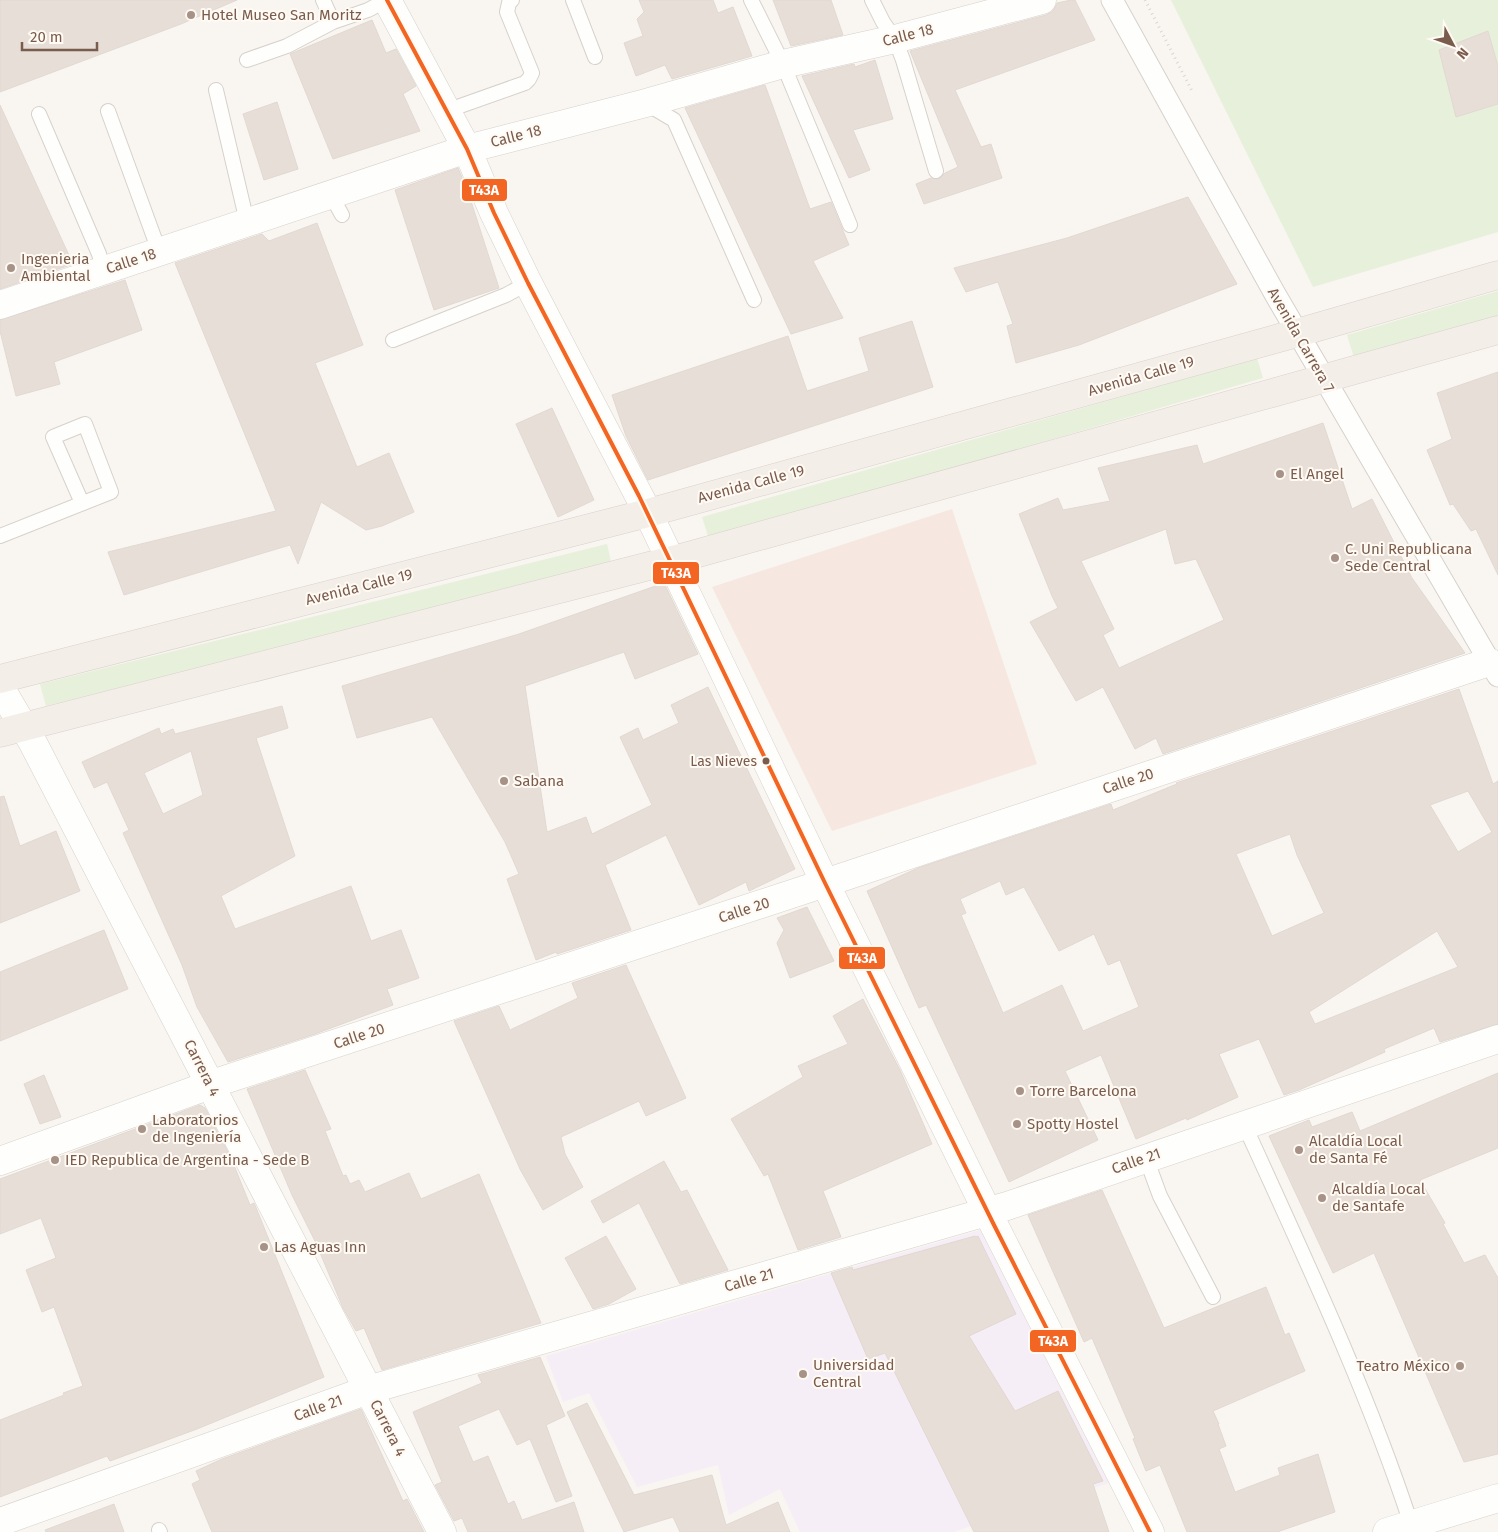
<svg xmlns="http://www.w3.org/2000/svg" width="1498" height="1532" viewBox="0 0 1498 1532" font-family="'Fira Sans',sans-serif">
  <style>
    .commercial { fill: #f6e8e1 }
    .education { fill: #f6eef6 }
    .green { fill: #e7f0db }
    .building { fill: #e6ded7; stroke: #e2d8d2; fill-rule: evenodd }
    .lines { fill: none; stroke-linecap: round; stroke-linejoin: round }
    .service-casing { stroke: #d7d1cb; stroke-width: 16 }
    .pedestrian-casing { stroke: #d7d1cb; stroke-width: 23 }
    .minor-casing { stroke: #d7d1cb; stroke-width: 29 }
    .tertiary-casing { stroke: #d7d1cb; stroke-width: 29 }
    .secondary-casing { stroke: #d9d2cb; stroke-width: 29 }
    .primary-casing { stroke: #dad1cc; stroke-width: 29 }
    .path { stroke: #dcd5d0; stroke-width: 3; stroke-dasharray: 1 4; stroke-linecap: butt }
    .service { stroke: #fefefd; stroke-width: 14 }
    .pedestrian { stroke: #fefefd; stroke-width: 21 }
    .minor { stroke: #fefefd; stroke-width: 28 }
    .tertiary { stroke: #fefefd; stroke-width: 28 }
    .secondary { stroke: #fefefd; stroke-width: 28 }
    .primary { stroke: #f3eee8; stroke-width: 28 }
    .bus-1-casing { stroke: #fffaf3; stroke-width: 8 }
    .bus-1 { stroke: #f26522; stroke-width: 4 }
    .poi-dot { fill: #a69286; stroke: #fffaf3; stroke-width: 2 }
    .bus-dot { fill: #7a5c4d; stroke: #fffaf3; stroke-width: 2 }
    .labels { text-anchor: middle; stroke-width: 4; stroke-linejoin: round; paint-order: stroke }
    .bus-label { font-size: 14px; fill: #7a5c4d; stroke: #fffaf3; text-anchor: end }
    .poi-label { font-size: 15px; fill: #7a5c4d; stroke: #fffaf3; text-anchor: start }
    .street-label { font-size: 15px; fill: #7a5c4d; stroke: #fffaf3 }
    .line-badge { stroke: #fffaf3; stroke-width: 2 }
    .badge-label { font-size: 14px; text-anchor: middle; font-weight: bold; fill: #fff }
  </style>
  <rect width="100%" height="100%" fill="#f9f5f0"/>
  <!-- commercial -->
  <path class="commercial" d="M952 509 1037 764 832 831 712 587Z"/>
  <!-- education -->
  <path class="education" d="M980 1230 1109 1483 953 1532H800L780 1489 729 1515 718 1465 637 1487 589 1393 563 1402 546 1356Z"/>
  <!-- green -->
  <path class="green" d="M1171 0H1498V232L1313 287Z
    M1498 291V316L1354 358 1347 335Z
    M1257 358 1263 378 709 539 702 517Z
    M607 544 612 566 46 706 40 684Z"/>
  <!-- building -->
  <path class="building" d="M0 0H237L181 24 0 92Z
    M639 0H713L718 13 733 7 752 56 672 79 665 65 636 76 624 43 643 36 637 19 644 12Z
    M773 0H831L843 35 791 46Z
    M1071 0H1075L1095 40 955 90 981 147 991 144 1002 178 924 204 916 184 931 178 939 179 945 173 958 167 910 51 1046 15 1053 11 1057 3Z
    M372 20 386 53 396 49 416 86 403 94 420 131 333 159 290 54Z
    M1488 31 1498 66V104L1456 117 1439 50Z
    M875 60 893 119 853 130 870 170 849 178 802 76 854 64 855 67Z
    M765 85 810 209 831 202 849 245 813 261 843 318 791 334 685 108Z
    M277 102 298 169 264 180 243 114Z
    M0 105 73 264 0 289Z
    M458 168 468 192 499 288 434 310 395 190Z
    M1188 197 1237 284 1079 345 1016 363 1007 326 1013 324 998 282 966 292 954 268 1067 238Z
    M317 223 363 345 315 363 357 467 389 453 414 512 382 526 366 530 321 502 298 564 290 545 124 595 108 552 276 511 175 263 262 234 269 241Z
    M125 280 142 330 54 362 60 384 16 396 0 331V320Z
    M912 321 933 387 648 480 626 436 612 395 788 336 807 391 869 371 859 338Z
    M1498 372V575L1476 529 1471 531 1453 504 1450 505 1427 450 1452 439 1437 393Z
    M552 408 594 500 558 517 516 424Z
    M1323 423 1352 509 1372 499 1412 578 1465 653 1163 754 1156 738 1135 749 1103 687 1076 701 1030 622 1058 608 1052 596 1019 514 1058 498 1063 510 1110 501 1098 468 1197 445 1203 464ZM1166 529 1175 564 1196 559 1224 620 1119 668 1103 635 1114 629 1081 561Z
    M664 583 698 654 635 679 624 652 525 686 547 832 586 817 592 834 652 805 620 737 638 728 643 740 679 723 671 705 708 687 795 869 749 891 746 882 699 905 666 835 605 865 631 930 557 954 556 952 536 960 507 879 519 874 505 842 432 717 357 738 342 686 519 634Z
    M1459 689 1493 784 1498 781V1024L1440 1042 1434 1028 1384 1049 1385 1052 1299 1090 1284 1095 1259 1039 1219 1054 1238 1097 1187 1120 1186 1118 1136 1139 1101 1055 1065 1071 1098 1140 1009 1182 926 1005 919 1008 867 891 918 868 1111 804 1113 810 1177 784 1176 783ZM1468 791 1492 832 1458 852 1430 805ZM1290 834 1297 855 1324 913 1272 936 1236 854ZM1000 881 1006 895 1024 887 1059 951 1094 934 1108 965 1120 960 1139 1007 1083 1031 1062 985 1003 1013 961 915 966 913 960 899ZM1437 931 1458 967 1315 1024 1309 1012Z
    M282 706 288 728 256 738 295 856 221 896 235 929 351 886 371 941 401 930 419 978 387 989 393 1005 315 1034 228 1062 197 1007 182 965 123 833 129 830 107 782 94 788 82 762 159 728 161 734 173 729 175 734ZM191 751 203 795 163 814 144 773Z
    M4 796 20 846 56 831 80 891 0 923V797Z
    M807 907 834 961 790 978 777 943 784 930 777 918Z
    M104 930 128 989 0 1041V972Z
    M626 965 686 1098 646 1116 639 1101 561 1137 565 1154 583 1187 543 1210 520 1169 454 1021 499 1006 510 1030 578 998 572 983Z
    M863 999 900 1070 932 1144 823 1191 841 1237 798 1250 768 1174 764 1176 731 1119 803 1077 798 1066 848 1044 833 1016Z
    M305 1070 331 1129 325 1131 343 1176 346 1175 350 1184 359 1180 365 1192 409 1173 421 1199 479 1174 541 1323 382 1370 364 1328 356 1331 343 1308 316 1243 292 1195 247 1089Z
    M1498 1073V1148L1420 1180 1445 1223 1443 1224 1464 1263 1485 1255 1498 1278V1454L1464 1462 1374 1253 1333 1273 1269 1136 1309 1120 1312 1127 1352 1112 1360 1131Z
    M44 1075 61 1117 40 1124 24 1084Z
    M200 1105 205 1108 231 1158 250 1205 254 1203 255 1205 324 1377 197 1429 110 1461 107 1456 0 1497V1420L64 1395 63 1393 83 1386 54 1307 42 1312 26 1270 56 1258 41 1218 0 1234V1179Z
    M664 1161 681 1192 687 1190 728 1270 680 1284 639 1203 603 1223 591 1201Z
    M1102 1190 1164 1328 1266 1287 1285 1335 1289 1333 1305 1371 1213 1411 1219 1424H1218L1226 1446 1219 1449 1235 1492 1280 1475 1278 1468 1318 1454 1335 1512 1277 1532H1187L1160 1465 1146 1471 1133 1439 1135 1438 1092 1338 1084 1342 1028 1215Z
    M606 1236 636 1289 609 1304 593 1309 565 1258Z
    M975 1236 976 1237 978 1236 1016 1314 969 1336 1015 1411 1058 1391 1103 1481 1093 1484 1109 1532H974L885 1353 868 1359 831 1273 852 1267 853 1270Z
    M540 1357 565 1416 546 1425 572 1496 556 1502 530 1439 517 1445 499 1409 458 1426 473 1462 488 1456 508 1504 514 1501 522 1520 574 1502 584 1532H468L462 1518 454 1521 435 1485 442 1482 413 1412 482 1383 478 1375Z
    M587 1403 634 1495 712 1475 726 1525 778 1502 790 1532H680L673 1517 624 1532 567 1412Z
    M361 1409 403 1501 407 1499 424 1532H212L192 1484 200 1480 196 1471 222 1459Z
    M114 1504 124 1532H46L45 1530Z"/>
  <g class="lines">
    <defs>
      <path id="service" d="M323 0 333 22
        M573 0 595 57
        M751 0 783 64 850 225
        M872 0 883 22 895 39 903 60 936 171
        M247 60 287 46 333 22 368 10 387 0
        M216 90 247 222
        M647 104 674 120 754 300
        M108 111 159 251
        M446 111 525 83 529 79 532 73 507 12 509 3 512 0
        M39 114 99 254 103 269
        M331 195 342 215
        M393 340 506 295 528 283
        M0 536 111 492 85 424 53 437 82 503
        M1244 1124C1304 1256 1366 1387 1411 1524
        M1146 1158 1160 1196 1213 1297
        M159 1530 160 1532"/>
      <path id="pedestrian" d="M1112 0 1275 294 1498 676"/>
      <path id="minor" d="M387 0 467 149 494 213 528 283 648 513
        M0 305 467 149 646 103 783 64 895 39 1042 0
        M0 1161 218 1082 825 883 1489 662
        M0 1522 368 1390 1007 1206 1498 1039"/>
      <path id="tertiary" d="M0 687 33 743 442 1532
        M1387 1532 1498 1498"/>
      <path id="secondary" d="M648 513 825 883 994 1225 1150 1532"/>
      <path id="primary" d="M0 679 648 513 1297 333 1498 275
        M0 733 688 556 1498 330"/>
    </defs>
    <!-- service casing -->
    <use href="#service" class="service-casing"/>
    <!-- pedestrian casing -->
    <use href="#pedestrian" class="pedestrian-casing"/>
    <!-- minor casing -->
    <use href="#minor" class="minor-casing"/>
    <!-- tertiary casing -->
    <use href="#tertiary" class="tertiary-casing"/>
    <!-- secondary casing -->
    <use href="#secondary" class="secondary-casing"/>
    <!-- primary casing -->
    <use href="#primary" class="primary-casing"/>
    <!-- path -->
    <path class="path" d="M1145 0 1192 91"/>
    <!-- service -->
    <use href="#service" class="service"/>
    <!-- pedestrian -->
    <use href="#pedestrian" class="pedestrian"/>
    <!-- minor -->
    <use href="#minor" class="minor"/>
    <!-- tertiary -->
    <use href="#tertiary" class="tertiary"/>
    <!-- secondary -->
    <use href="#secondary" class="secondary"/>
    <!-- primary -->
    <use href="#primary" class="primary"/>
    <defs>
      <path id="bus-1" d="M387 0 467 149 494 213 528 283 639 496 825 883 994 1225 1150 1532"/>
    </defs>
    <!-- bus-1 casing -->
    <use href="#bus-1" class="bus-1-casing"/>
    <!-- bus-1 -->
    <use href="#bus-1" class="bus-1"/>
  </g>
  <!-- markers -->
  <g class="poi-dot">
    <circle cx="191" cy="15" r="5"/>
    <circle cx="11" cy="268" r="5"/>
    <circle cx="1280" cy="474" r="5"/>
    <circle cx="1335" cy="558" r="5"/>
    <circle cx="504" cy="781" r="5"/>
    <circle cx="1020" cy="1091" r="5"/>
    <circle cx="1017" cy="1124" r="5"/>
    <circle cx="142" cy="1129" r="5"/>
    <circle cx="1299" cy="1150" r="5"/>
    <circle cx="55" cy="1160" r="5"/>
    <circle cx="1322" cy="1198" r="5"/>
    <circle cx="264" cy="1247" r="5"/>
    <circle cx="1460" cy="1366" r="5"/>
    <circle cx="803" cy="1374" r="5"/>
  </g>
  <circle class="bus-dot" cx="766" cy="761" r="4.5"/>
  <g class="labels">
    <!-- bus labels -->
    <g class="bus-label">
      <text x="757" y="766">Las Nieves</text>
    </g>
    <!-- poi labels -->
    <g class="poi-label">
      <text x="201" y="20">Hotel Museo San Moritz</text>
      <text x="21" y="264">Ingenieria<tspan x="21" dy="17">Ambiental</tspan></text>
      <text x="1290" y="479">El Angel</text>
      <text x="1345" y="554">C. Uni Republicana<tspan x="1345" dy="17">Sede Central</tspan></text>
      <text x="514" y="786">Sabana</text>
      <text x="1030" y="1096">Torre Barcelona</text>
      <text x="152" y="1125">Laboratorios<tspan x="152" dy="17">de Ingeniería</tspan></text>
      <text x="1027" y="1129">Spotty Hostel</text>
      <text x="1309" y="1146">Alcaldía Local<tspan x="1309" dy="17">de Santa Fé</tspan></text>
      <text x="65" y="1165">IED Republica de Argentina - Sede B</text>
      <text x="1332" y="1194">Alcaldía Local<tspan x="1332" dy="17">de Santafe</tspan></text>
      <text x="274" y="1252">Las Aguas Inn</text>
      <text x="813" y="1370">Universidad<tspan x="813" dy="17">Central</tspan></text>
      <text x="1450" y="1371" text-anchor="end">Teatro México</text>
    </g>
    <!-- street labels -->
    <g class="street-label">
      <text transform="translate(908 35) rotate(-14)" y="5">Calle 18</text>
      <text transform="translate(516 136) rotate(-14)" y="5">Calle 18</text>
      <text transform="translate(131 261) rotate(-18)" y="5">Calle 18</text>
      <text transform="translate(1301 340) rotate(60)" y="5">Avenida Carrera 7</text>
      <text transform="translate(1141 376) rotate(-16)" y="5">Avenida Calle 19</text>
      <text transform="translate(751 484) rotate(-15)" y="5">Avenida Calle 19</text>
      <text transform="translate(359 587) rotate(-14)" y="5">Avenida Calle 19</text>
      <text transform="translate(1128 781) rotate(-18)" y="5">Calle 20</text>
      <text transform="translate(744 910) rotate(-18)" y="5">Calle 20</text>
      <text transform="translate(359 1036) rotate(-18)" y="5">Calle 20</text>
      <text transform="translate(202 1068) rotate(63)" y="5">Carrera 4</text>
      <text transform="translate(1136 1161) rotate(-19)" y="5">Calle 21</text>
      <text transform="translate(749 1280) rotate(-16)" y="5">Calle 21</text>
      <text transform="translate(318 1408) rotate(-20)" y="5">Calle 21</text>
      <text transform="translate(388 1428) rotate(63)" y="5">Carrera 4</text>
    </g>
  </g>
  <g class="line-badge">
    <rect x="461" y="178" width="47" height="24" rx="5" fill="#f26522"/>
    <rect x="652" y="561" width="48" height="24" rx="5" fill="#f26522"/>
    <rect x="838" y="946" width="48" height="24" rx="5" fill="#f26522"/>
    <rect x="1029" y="1329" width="48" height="24" rx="5" fill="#f26522"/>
  </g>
  <g class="badge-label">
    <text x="484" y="195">T43A</text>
    <text x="676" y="578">T43A</text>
    <text x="862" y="963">T43A</text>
    <text x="1053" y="1346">T43A</text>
  </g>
  <!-- north arrow -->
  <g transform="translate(1453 45) rotate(131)" stroke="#fffaf3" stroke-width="4" paint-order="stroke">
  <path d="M0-4L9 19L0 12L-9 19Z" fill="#7a5c4d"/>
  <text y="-8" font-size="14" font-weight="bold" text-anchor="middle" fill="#7a5c4d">N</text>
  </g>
  <!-- scale -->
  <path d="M22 42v8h75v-8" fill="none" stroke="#7a5c4d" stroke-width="2.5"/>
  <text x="30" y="42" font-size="15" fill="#7a5c4d" stroke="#fffaf3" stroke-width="4" paint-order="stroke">20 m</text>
</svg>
